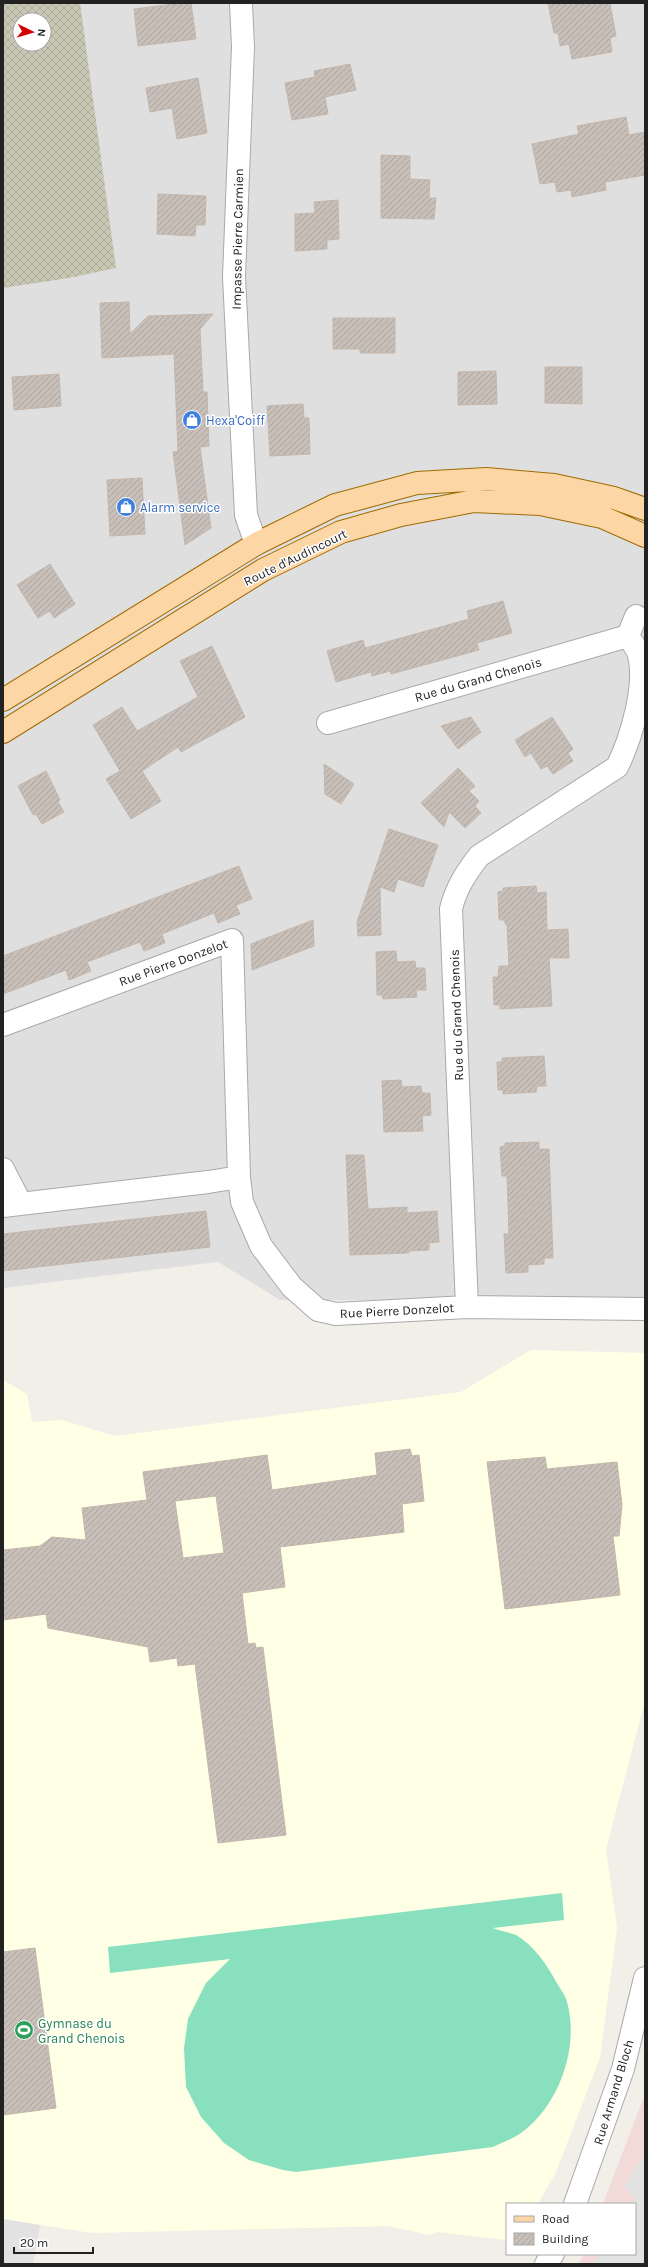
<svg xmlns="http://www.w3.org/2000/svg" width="648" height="2267" viewBox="0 0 648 2267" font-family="Karla,sans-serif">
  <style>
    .residential { fill: #e0dfdf; fill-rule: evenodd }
    .commercial { fill: #f2dad9 }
    .education { fill: #ffffe5 }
    .construction { fill: url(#construction-cross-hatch); fill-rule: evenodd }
    .pitch { fill: #88e0be }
    .parking { fill: #e2e2e2 }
    .building { fill: url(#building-hatch); stroke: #c4b6ab; fill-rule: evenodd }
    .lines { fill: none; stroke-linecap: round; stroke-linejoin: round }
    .minor-casing { stroke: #a9a9a9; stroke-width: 24 }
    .primary-casing { stroke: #a06b00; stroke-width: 24 }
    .minor { stroke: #fff; stroke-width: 22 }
    .primary { stroke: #fcd6a4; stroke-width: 22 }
    .labels { text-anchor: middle; stroke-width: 3; stroke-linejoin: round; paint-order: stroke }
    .street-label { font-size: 13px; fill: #222; stroke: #fff }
    .shop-label { font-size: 13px; fill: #366cbe; stroke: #fff; text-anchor: start }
    .leisure-label { font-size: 13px; fill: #27864d; stroke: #fff; text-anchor: start }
  </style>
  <defs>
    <pattern id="construction-cross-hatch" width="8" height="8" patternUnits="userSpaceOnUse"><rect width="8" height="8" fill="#c7c7b4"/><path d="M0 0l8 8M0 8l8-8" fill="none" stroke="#abab9a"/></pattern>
    <pattern id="building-hatch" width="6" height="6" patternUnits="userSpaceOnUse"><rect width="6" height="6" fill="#c7bfb8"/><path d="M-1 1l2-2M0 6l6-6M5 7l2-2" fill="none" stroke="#aba49e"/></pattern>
  </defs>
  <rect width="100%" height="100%" fill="#f2efe9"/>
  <!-- residential -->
  <path class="residential" d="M3 3H645V1301L280 1300 218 1262 3 1288ZM20 20H44V44H20Z"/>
  <!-- commercial -->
  <path class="commercial" d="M645 2094V2264H579L583 2254H635V2204H603Z"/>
  <!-- education -->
  <path class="education" d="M531 1350 645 1353V1701L606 1849 617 1928 600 2058 556 2172 538 2204H507V2239L505 2240 438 2232 430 2235 388 2226 92 2233 3 2219V1380L27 1394 32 1422 62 1420 115 1436 461 1392Z"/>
  <!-- construction -->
  <path class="construction" d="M3 3H80L116 268 69 278 3 288ZM20 20H44V44H20Z"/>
  <!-- pitch -->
  <path class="pitch" d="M562 1893 564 1920 493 1928C500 1931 509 1932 516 1935 533 1945 545 1962 554 1978 558 1986 565 1994 567 2002 580 2048 558 2109 518 2135 510 2140 501 2143 493 2147L296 2172 283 2170 249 2160 224 2143 201 2117 186 2087 184 2048 188 2019 206 1983 230 1959 110 1973 108 1947Z"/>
  <!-- parking -->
  <path class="parking" d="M645 2154V2264H593L599 2254H635V2204H631L635 2198 624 2186Z
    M3 2219 40 2225 33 2264H3Z"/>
  <!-- building -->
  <path class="building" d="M181 3H191L196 39 138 46 134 9Z
    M548 3H610L616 36 610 38 612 52 572 59 569 44 560 46 558 33H554Z
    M350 64 356 90 325 97 328 114 292 120 285 83 315 77 314 71Z
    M198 78 207 133 177 139 172 108 150 112 146 88Z
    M626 117 629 135 645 132V175L605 182 606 190 572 197 571 190 557 192 555 182 540 184 532 144 579 134 577 126Z
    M381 155 410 156V179L430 180 429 198H436L434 219 381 218Z
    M158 194 206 196 205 225H196L195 236 157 234Z
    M338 200 339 239 327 240V249L295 251V214L315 213 314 202Z
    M129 302 130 334 148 316 213 314 200 329 203 392H207L209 446 200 447 211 528 185 545 173 452 178 451 174 354 102 358 100 303Z
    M333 318H395V353H360V349H333Z
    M545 367H582V404L545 403Z
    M496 371 497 404 458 405V372Z
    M59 374 61 406 14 410 12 377Z
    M303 404 304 418H309L310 454 270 456 267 406Z
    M142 478 145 534 110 536 107 480Z
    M50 564 75 604 54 618 50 611 38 618 17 585Z
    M503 601 512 633 477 643 479 650 391 674 390 671 372 676 371 672 336 682 327 651 363 640 365 648 469 619 467 611Z
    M212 646 245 717 181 752 178 747 142 771 161 801 131 819 106 779 120 771 93 725 122 707 137 731 198 697 180 661Z
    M471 717 481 732 458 749 441 726Z
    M552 717 573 749 568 753 573 761 553 774 547 766 541 769 531 753 525 757 515 740Z
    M324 764 354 784 341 804 325 794Z
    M458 768 475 786 469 791 479 801 475 806 481 813 465 828 449 812 444 827 421 803Z
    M46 771 60 800 58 802 64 812 42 824 36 814 33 815 18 786Z
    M389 829 438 845 423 887 398 879 394 892 380 887 381 935 358 936 357 922Z
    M239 866 252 899 236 905 240 914 218 923 214 913 162 934 165 943 144 951 140 942 87 962 91 971 69 980 66 970 3 994V956Z
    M536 886 537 893 546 892 547 930 568 929 569 958H549L552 1006 500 1009V1005H494L493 977H498L499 966H509L507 924H505V920H499L498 892 503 891V888Z
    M313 920 314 946 252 970 251 944Z
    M396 951 397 962 415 961 416 968H425L426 990H416L417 997 383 999 382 995H377L376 952Z
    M544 1056 546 1086H537L536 1092 503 1094V1090H498L497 1062H502V1058Z
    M401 1080 402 1087 421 1086 422 1093H430L431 1115 422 1116 423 1131 384 1132 382 1081Z
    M539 1142V1149H549L553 1258H544V1264L528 1265V1272L506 1273 504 1234H509L507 1176H502L500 1147 505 1146V1143Z
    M346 1155H364L368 1209 407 1207V1213L437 1211 439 1242 429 1243V1250L408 1251 409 1253 350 1255Z
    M206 1211 210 1247 3 1271V1234Z
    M410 1449 412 1456 419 1455 424 1501 402 1504 404 1532 280 1547 285 1587 242 1593 248 1644 255 1643 256 1648 263 1647 286 1835 218 1843 195 1664 178 1666 177 1658 150 1662 148 1647 48 1628 46 1614 3 1620V1550L40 1546 52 1537 86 1540 82 1508 147 1500 143 1472 267 1455 272 1490 377 1475 375 1453ZM216 1496 224 1553 183 1558 175 1501Z
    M545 1457 547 1469 617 1462 622 1505 619 1536H613L620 1595 505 1609 487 1462Z
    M35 1948 56 2108 3 2115V1952Z"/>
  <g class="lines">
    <defs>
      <path id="minor" d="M241 3 243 47 234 277 246 515 256 544
        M328 723 628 636
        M3 1025 232 940 239 1177 242 1202 261 1246 292 1287 318 1310 336 1314 467 1307 645 1309
        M3 1169 21 1204
        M3 1206 208 1182 239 1177
        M467 1307 451 909C456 888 466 873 479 856L617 767C631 739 648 683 638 652 635 646 631 641 628 636L636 616
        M575 2204 623 2069 645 1978
        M546 2264 553 2254"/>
      <path id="primary" d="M3 700 256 544 335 505 417 483 486 479 554 485 614 498 645 509
        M3 732 263 570 341 532 401 515 474 501 540 504 602 517 645 536"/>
    </defs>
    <!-- minor casing -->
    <use href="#minor" class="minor-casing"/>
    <!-- primary casing -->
    <use href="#primary" class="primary-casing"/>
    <!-- minor -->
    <use href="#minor" class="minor"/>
    <!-- primary -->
    <use href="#primary" class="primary"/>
  </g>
  <!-- icons -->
  <defs>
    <symbol id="shop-disc" viewBox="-11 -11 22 22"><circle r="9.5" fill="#3f7fe0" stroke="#fff"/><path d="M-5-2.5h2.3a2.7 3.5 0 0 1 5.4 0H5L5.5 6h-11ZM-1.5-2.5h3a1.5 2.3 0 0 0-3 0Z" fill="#fff"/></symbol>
    <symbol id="stadium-disc" viewBox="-11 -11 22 22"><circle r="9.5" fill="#2e9e5b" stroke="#fff"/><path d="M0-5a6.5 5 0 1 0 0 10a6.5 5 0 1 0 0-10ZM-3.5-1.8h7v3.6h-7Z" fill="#fff"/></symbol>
  </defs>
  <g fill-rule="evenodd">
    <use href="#shop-disc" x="181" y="409" width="22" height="22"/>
    <use href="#shop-disc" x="115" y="496" width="22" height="22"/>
    <use href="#stadium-disc" x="13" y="2019" width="22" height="22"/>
  </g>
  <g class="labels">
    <!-- street labels -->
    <g class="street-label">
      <text transform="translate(237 239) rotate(-89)" y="5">Impasse Pierre Carmien</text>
      <text transform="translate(295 557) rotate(-26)" y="5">Route d'Audincourt</text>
      <text transform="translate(478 679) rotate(-16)" y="5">Rue du Grand Chenois</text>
      <text transform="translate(173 962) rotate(-20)" y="5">Rue Pierre Donzelot</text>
      <text transform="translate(456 1015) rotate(-92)" y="5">Rue du Grand Chenois</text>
      <text transform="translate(397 1310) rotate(-3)" y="5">Rue Pierre Donzelot</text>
      <text transform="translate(613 2092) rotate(-73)" y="5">Rue Armand Bloch</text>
    </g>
    <!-- shop labels -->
    <g class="shop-label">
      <text x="206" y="425">Hexa'Coiff</text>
      <text x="140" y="512">Alarm service</text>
    </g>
    <!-- leisure labels -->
    <g class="leisure-label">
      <text x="38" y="2028">Gymnase du<tspan x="38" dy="15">Grand Chenois</tspan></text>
    </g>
  </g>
  <!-- border -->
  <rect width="648" height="2267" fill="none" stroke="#222222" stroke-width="8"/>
  <!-- legend -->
  <rect x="506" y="2203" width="130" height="52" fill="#ffffff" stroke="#a7a7a7"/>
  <rect x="514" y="2216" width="20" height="6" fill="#fcd6a4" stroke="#a7a7a7"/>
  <text x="542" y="2223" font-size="12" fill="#222222">Road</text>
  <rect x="514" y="2233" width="20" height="12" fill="url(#building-hatch)" stroke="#a7a7a7"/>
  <text x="542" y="2243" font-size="12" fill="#222222">Building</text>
  <!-- north arrow -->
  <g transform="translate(32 32) rotate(95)"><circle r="19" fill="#ffffff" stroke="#a7a7a7"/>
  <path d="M0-3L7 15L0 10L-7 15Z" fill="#d40000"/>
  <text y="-6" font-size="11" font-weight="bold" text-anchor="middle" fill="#222222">N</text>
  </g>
  <!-- scale -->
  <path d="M14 2247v6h79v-6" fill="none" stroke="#222222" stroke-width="2"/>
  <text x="20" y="2247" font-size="12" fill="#222222" stroke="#ffffff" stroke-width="3" paint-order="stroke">20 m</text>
</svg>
